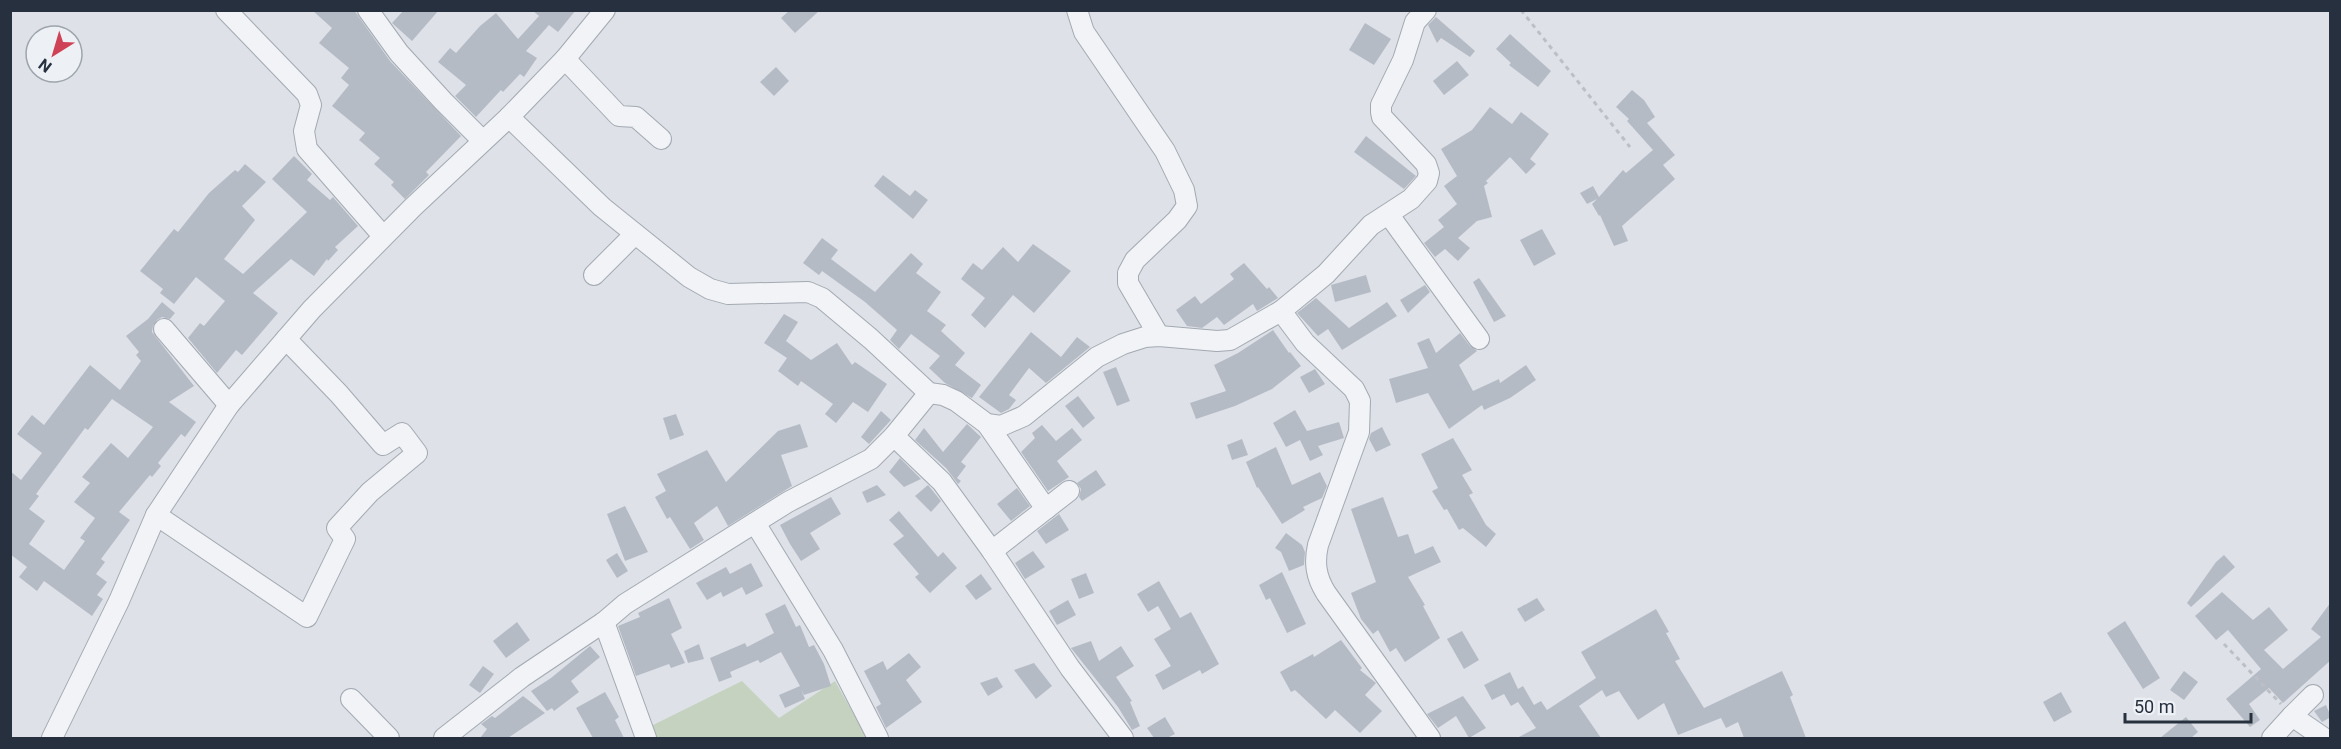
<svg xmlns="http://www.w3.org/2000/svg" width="2341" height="749" font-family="Roboto,sans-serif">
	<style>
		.green { fill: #c4d2bf }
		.building { fill: #b5bbc5; fill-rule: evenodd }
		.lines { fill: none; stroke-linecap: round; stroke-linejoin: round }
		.minor-casing { stroke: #a3a9b2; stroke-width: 22 }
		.path { stroke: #bcc0c6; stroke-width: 3; stroke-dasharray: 4.5 4.5; stroke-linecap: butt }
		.minor { stroke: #f1f3f6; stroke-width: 20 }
	</style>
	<rect width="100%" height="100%" fill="#dee2e8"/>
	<polygon class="green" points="742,681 779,718 835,681 867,738 653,738 647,728"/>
	<g class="building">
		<polygon points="312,10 354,10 390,61 461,136 426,172 429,175 405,199 391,185 394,182 374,164 380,158 359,140 365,133 332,106 349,85 341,78 349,68 319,43 332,28"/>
		<polygon points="404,10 439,10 412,41 392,23"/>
		<polygon points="532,10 576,10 558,32 549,25 526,51 537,58 524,77 520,74 503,92 501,90 476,117 455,96 466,85 438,62 450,48 456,53 480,26 496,13 518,39 539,16"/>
		<polygon points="790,10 820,10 795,33 781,18"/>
		<polygon points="1436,17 1475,51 1470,57 1441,38 1437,43 1428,25"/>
		<polygon points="1365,23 1391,39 1374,65 1349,50"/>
		<polygon points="1510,34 1551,71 1538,87 1509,65 1511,63 1496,49"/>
		<polygon points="1457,61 1469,75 1444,95 1433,81"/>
		<polygon points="776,67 789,81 774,96 760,82"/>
		<polygon points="1632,90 1644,100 1655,117 1647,123 1675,155 1663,165 1675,179 1622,226 1628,241 1614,246 1600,215 1599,216 1592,204 1597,199 1587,204 1580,193 1593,186 1599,197 1623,170 1626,173 1653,150 1627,121 1629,119 1616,107"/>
		<polygon points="1490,107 1512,124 1521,112 1549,134 1530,159 1536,164 1526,174 1510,157 1486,181 1488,183 1484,186 1492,217 1477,221 1458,238 1470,248 1458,261 1445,249 1435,257 1424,243 1444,227 1438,220 1457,204 1444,186 1457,176 1441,149 1472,130"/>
		<polygon points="1366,136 1416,176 1404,189 1354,152"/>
		<polygon points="294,156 312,174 307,180 330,200 333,197 358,226 335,247 338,250 328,261 327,259 314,276 291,259 253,293 278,313 242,355 236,350 217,373 188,338 200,323 204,326 225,301 196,277 174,304 160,293 163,289 140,271 174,229 178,232 209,193 235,170 238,172 245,164 266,182 242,206 255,220 224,259 243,274 307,212 272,179"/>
		<polygon points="883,175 910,196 915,190 928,200 913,219 874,186"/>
		<polygon points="1542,229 1556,254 1534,266 1520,240"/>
		<polygon points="822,238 838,250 831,259 875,292 911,253 923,264 916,273 941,292 927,311 946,325 941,331 965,353 955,365 981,385 972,398 945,383 929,368 940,356 911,334 899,349 890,340 897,330 865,302 822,271 819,275 803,263"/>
		<polygon points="1033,244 1071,271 1034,313 1013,295 985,328 971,315 985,298 961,279 973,263 982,270 1003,247 1018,262"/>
		<polygon points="1244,263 1267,289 1269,287 1278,298 1257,311 1253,304 1224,325 1217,317 1202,328 1187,326 1176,310 1195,296 1201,304 1234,279 1230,274"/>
		<polygon points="1366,275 1371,292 1335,302 1331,285"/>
		<polygon points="1479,278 1506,316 1494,322 1473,282"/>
		<polygon points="1425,285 1430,292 1408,313 1400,300"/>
		<polygon points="1316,298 1349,328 1387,302 1397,316 1342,350 1328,329 1318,336 1297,313"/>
		<path d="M162,302l13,11 -5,6 -8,-2 -5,3 -4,6 -1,6 42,54 -25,16 27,20 -11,15 -4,-3 -23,29 3,3 -9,11 -2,-2 -31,37 11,8 -29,39 4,3 -9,12 11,8 -10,13 6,4 -11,17 -48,-35 -7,10 -18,-14 8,-10 -17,-13v-83l11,9 21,-27 -25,-19 15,-19 12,10 46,-60 30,25 21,-29 -5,-6 3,-3 -13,-16 22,-17zM112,399l41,28 -25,31 -17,-15 -29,34 8,6 -16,19 21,16 -15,20 5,3 -21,29 -35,-26 16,-23 -16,-12 10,-13 -3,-2 49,-66 3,2z"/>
		<polygon points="784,314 798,322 786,341 811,360 837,343 852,365 855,362 887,384 868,412 853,402 836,423 825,414 833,404 801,381 798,386 778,371 787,358 764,343"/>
		<polygon points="1273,330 1289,353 1290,352 1301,366 1272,389 1235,406 1196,419 1190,403 1226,391 1214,365 1238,353"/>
		<polygon points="1031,332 1061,357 1077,337 1090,347 1046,383 1029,368 1009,395 1016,400 1009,409 1001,413 979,397"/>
		<polygon points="1460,333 1470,346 1477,351 1459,365 1473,391 1499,379 1500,383 1526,365 1536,380 1510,398 1484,410 1482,405 1449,429 1428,393 1396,403 1389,379 1428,368 1417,343 1429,338 1436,353"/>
		<polygon points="1116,367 1130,401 1117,406 1103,372"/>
		<polygon points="1315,369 1325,384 1309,393 1300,377"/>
		<polygon points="1078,396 1095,418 1083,428 1065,406"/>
		<polygon points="1295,410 1307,431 1339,422 1344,438 1318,446 1323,455 1310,461 1300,440 1286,447 1273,423"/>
		<polygon points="881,411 891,420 869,444 861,437"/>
		<polygon points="676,414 684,435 670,440 663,418"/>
		<polygon points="800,424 808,447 781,455 792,486 728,526 717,506 694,523 704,540 690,549 670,517 667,519 655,497 666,491 657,474 707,450 726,482 778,431"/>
		<polygon points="967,424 981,437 961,462 966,466 957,478 961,481 958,484 946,468 915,440 924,428 943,452"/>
		<polygon points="1042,425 1056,441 1072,428 1082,440 1057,461 1069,477 1048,491 1021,452 1035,438 1032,433"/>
		<polygon points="1382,427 1391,445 1376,452 1369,439 1371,433"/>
		<polygon points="1453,438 1472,470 1462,475 1473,493 1469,495 1486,525 1496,534 1486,547 1463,528 1459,530 1447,509 1444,510 1432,491 1438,488 1421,454"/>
		<polygon points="1242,439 1248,455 1232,460 1227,445"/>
		<polygon points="1276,447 1292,485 1320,472 1327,486 1322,498 1303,507 1305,510 1282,524 1258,487 1257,488 1246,462"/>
		<polygon points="900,458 921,479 904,487 889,472"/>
		<polygon points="1096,470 1106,485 1082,501 1079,497 1081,489 1077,483"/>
		<polygon points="877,485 886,495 867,503 862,492"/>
		<polygon points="928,485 941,501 931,512 915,496"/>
		<polygon points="1017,488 1030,506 1011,521 997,504"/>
		<polygon points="831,497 841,514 810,533 820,549 801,561 790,544 780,525"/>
		<polygon points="1383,497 1398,537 1408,534 1415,554 1433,546 1441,562 1408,577 1425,605 1423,606 1440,638 1405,662 1396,648 1390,652 1378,630 1373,634 1361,619 1351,593 1376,582 1351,509"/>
		<polygon points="625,506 648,552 625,561 607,514"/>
		<polygon points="899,511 938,557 943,552 957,568 930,593 915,577 919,574 893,544 904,536 889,520"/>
		<polygon points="1059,514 1069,530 1046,544 1037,531"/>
		<polygon points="1286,533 1302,545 1305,552 1304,565 1289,571 1281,552 1275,548"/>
		<polygon points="1033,551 1045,567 1025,579 1015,563"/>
		<polygon points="617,553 628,571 617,578 606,560"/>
		<polygon points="2224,555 2235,567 2191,607 2187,603 2216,562"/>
		<polygon points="751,563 763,586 746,595 742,587 723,597 721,592 707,600 696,583 726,567 730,574"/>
		<polygon points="1282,572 1306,624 1287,633 1270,598 1266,600 1259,585"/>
		<polygon points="1086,573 1094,593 1079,599 1071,579"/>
		<polygon points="981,574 992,589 976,600 965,586"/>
		<polygon points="1159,581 1180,618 1191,612 1219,664 1202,674 1200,670 1163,690 1155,675 1171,666 1154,639 1171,629 1158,606 1148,612 1137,594"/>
		<polygon points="2222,592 2253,620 2269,607 2288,630 2264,650 2283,669 2321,637 2311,629 2331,602 2331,660 2283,703 2269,688 2249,704 2260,720 2250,727 2226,699 2261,669 2228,630 2216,640 2195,616"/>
		<polygon points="669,598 682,628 671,634 685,663 671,668 669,664 636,676 618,626 640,617 638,613"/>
		<polygon points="1537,598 1545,610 1525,622 1517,609"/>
		<polygon points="1068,600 1076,615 1057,625 1049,611"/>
		<polygon points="785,604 796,627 800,625 809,647 814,645 824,664 831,686 804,695 801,689 805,699 785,708 779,695 800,686 781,652 760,663 758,660 730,672 732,677 719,682 710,658 745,643 747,647 774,633 765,614"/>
		<polygon points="1656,609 1669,632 1666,633 1680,659 1675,661 1704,708 1782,671 1793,695 1790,697 1806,738 1744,738 1738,722 1726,728 1721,718 1678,735 1664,703 1638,720 1619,691 1606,697 1602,690 1579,706 1601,738 1517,738 1536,728 1518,702 1511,706 1504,694 1492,700 1484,685 1510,672 1518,689 1523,686 1534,705 1541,701 1547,710 1596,678 1581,652"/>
		<polygon points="2125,621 2160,678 2143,689 2107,633"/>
		<polygon points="517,622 530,640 506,658 493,641"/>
		<polygon points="1462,631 1479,660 1464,669 1447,639"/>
		<polygon points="1341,640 1362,668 1360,670 1376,683 1365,695 1382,711 1360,733 1335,710 1326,719 1295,690 1291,692 1280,672 1313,654 1314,657"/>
		<polygon points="1091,641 1099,661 1121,646 1134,666 1116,677 1132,701 1130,702 1140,726 1132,730 1118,707 1071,648"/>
		<polygon points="699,644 704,659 688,663 684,651"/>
		<polygon points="590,646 600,657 571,681 579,692 554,711 552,708 547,711 531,691 551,678"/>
		<polygon points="909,653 921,667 906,680 922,702 886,728 876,707 881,704 864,671 883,661 887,670"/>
		<polygon points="1034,663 1052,686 1036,699 1014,670"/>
		<polygon points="483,666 494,674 480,693 469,685"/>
		<polygon points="2184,671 2198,682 2184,700 2170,690"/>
		<polygon points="997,677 1003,687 988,696 980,683"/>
		<polygon points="605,692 619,717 615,720 624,738 593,738 576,708"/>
		<polygon points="2061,692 2072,712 2054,722 2043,702"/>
		<polygon points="523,696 545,713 508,738 480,738 487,729 481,724 492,716 495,718"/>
		<polygon points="1463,696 1486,728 1469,738 1456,716 1438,728 1427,714"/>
		<polygon points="2326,705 2331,717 2322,722 2314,711"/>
		<polygon points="1165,717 1175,734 1167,738 1154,738 1147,728"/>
		<polygon points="2186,717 2198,732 2191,738 2160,738"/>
	</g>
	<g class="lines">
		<defs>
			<g id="minor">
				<polyline points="226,10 307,94 311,105 304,131 307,149 383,236"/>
				<polyline points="368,10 399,53 443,101 483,141"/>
				<polyline points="1077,10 1084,32 1165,151 1184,190 1187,206 1177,220 1135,260 1128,273 1128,283 1159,336"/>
				<polyline points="565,59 619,116 636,117 661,139"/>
				<polyline points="509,117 602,207 689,277 710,289 728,294 808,292 822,298 871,339 929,393 943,395 956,401 987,424 1001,426 1024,416 1097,357 1123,344 1145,337 1159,336 1217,341 1230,340 1281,311 1326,274 1371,225 1411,199 1427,181 1429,173 1426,164 1382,117 1381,112 1381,105 1403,60 1415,22 1426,10"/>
				<polyline points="1389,215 1479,339"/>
				<polyline points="594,275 635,234"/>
				<path d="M1281,311l24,32 49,46 6,12 -1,31 -41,113c-4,18 -2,32 8,48l104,145"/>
				<polyline points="164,329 229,405"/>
				<polyline points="987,424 1046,509"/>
				<polyline points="894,436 942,482 992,551 1070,668 1123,738"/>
				<polyline points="156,515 307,617 345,539 337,528 370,492 417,453 402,433 383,445 339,394 286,339"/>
				<polyline points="755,523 833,650 878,738"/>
				<polyline points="992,551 1069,491"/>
				<polyline points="604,622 646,738"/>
				<polyline points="351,699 389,738"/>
				<polyline points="2292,716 2313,695"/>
				<polyline points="52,738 119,601 156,515 229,405 312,309 413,207 509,117 565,59 605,10"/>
				<polyline points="444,738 522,677 604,622 625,604 788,502 871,459 894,436 929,393"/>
				<polyline points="2272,738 2292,716 2324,738"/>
			</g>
		</defs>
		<use href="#minor" class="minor-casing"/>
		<g class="path">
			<polyline points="1521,10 1630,147"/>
			<polyline points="2224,644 2281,704"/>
		</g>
		<use href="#minor" class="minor"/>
	</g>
	<rect width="2341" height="749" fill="none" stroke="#27303f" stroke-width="24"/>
	<g transform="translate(54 54) rotate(217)"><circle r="28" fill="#edf1f5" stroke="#9ea4ac" stroke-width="1.5"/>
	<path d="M0-4.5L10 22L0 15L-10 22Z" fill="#cf4157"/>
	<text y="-9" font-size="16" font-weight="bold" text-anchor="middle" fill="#27303f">N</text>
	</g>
	<path d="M2125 713v9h126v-9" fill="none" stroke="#27303f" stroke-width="3"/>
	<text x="2134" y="713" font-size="18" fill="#27303f" stroke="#edf1f5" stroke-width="4.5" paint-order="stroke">50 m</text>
</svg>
